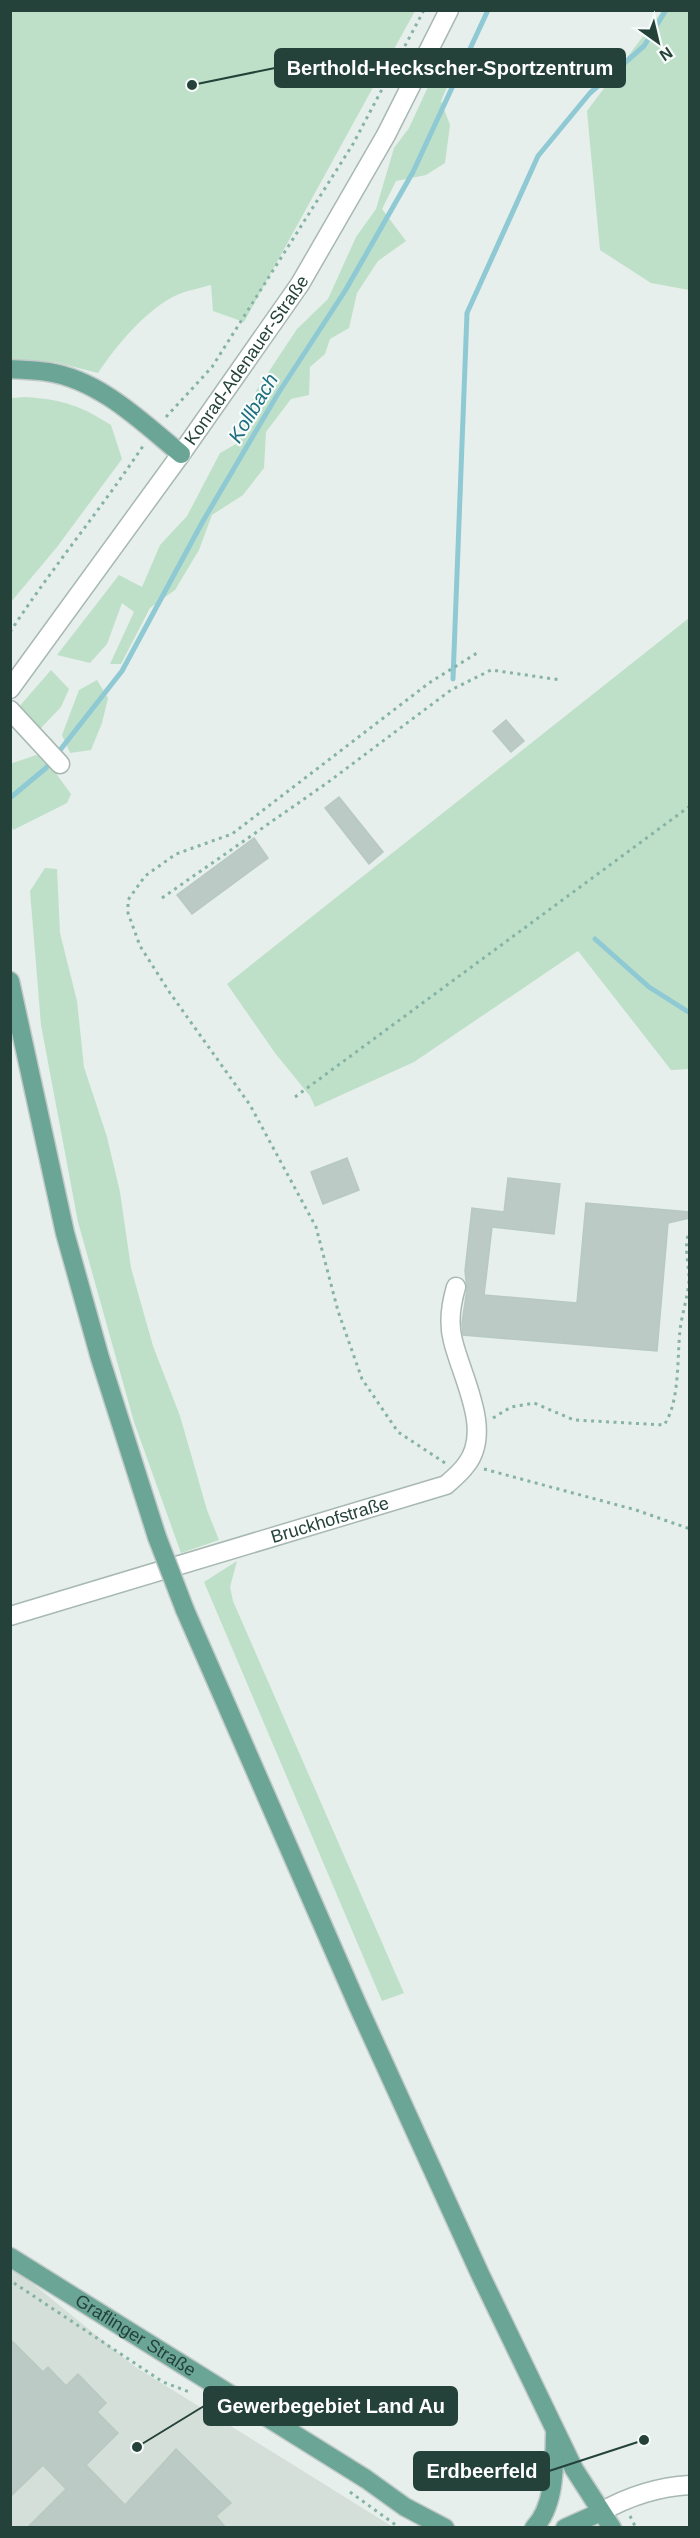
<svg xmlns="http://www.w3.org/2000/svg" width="700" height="2538" font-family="Helvetica,sans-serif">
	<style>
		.built { fill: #d4dfda }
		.green { fill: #bfe0c8 }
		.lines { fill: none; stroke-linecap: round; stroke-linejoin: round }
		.stream { stroke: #8ec9d4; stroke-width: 5 }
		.building { fill: #bbcac4; stroke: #b8c9c2; stroke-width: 1.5 }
		.minor-casing { stroke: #a8b8b2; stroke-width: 21 }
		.major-casing { stroke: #c2cac8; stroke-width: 21 }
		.path { stroke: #86b3a5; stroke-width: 3; stroke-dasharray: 3 4.5; stroke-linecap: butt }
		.minor { stroke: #fff; stroke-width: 18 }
		.major { stroke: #6aa596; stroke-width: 18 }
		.major-bridge-casing { stroke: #c2cac8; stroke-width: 21; stroke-linecap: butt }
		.major-bridge { stroke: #6aa596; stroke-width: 18 }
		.labels { text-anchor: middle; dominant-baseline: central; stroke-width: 4.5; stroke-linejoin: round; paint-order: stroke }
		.street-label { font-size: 18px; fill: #24423a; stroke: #f7fbf9 }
		.water-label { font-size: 20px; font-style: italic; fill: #1c6f80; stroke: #f7fbf9 }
		.leader { fill: none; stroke: #24423a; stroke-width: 2 }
		.callout-dot { fill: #24423a; stroke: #f7fbf9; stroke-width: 2 }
		.callout { fill: #24423a; stroke: #24423a; stroke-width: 2 }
		.callout-label { font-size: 20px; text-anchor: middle; font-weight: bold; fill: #fff }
	</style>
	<rect width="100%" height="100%" fill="#e6efeb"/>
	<polygon class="built" points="10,2265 134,2366 393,2527 11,2527"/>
	<g class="green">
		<path d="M10,11l1,-1 404,1 -171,311 -31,-11 -2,-26c-10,3 -22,5 -32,9 -31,13 -63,52 -81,79l-43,-11 -44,-2z"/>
		<polygon points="662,11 689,11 689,290 651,283 600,250 587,111"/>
		<polygon points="439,63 456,66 441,101 450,125 445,163 426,175 396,181 382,209 406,241 378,261 357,293 349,328 330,339 325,354 310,367 309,395 291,399 266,432 264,468 243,495 212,515 199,550 175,590 150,608 121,664 110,664 134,612 122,603 107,644 90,663 57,655 119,575 142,587 160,545 187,516 220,453 236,444 256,391 297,329 328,299 356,237 376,209 394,148 409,128"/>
		<path d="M26,397c38,3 53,8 85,28l11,34 -65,88 -46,55v-204z"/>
		<polygon points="689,618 689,1069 671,1070 578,951 414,1062 315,1107 310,1096 275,1053 227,984"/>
		<polygon points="51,670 69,689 61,707 40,729 18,708"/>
		<polygon points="97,680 108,698 102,723 91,750 70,753 62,735 79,690"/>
		<polygon points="36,755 44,757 71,794 67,803 13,830 10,819 10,764"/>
		<polygon points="45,868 57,869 60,933 77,1001 84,1067 107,1137 120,1192 131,1268 153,1346 180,1416 207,1510 219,1540 181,1553 134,1422 78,1222 41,1025 30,891"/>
		<polygon points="237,1561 230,1587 233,1601 404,1993 382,2001 204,1582"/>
	</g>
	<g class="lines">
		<g class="stream">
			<polyline points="453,679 467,313 538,156 590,93 644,46 666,10"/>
			<polyline points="10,798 46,768 122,671 203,521 279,392 345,291 413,172 488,10"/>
			<polyline points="595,939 649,987 690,1013"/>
		</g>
	</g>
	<g class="building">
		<polygon points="506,720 524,741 511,752 493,731"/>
		<polygon points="339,797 383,852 369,864 325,808"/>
		<polygon points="254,838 268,858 192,914 177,895"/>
		<polygon points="347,1158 359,1190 323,1204 311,1172"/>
		<polygon points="508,1178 560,1184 554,1234 492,1227 484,1295 577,1303 586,1203 690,1212 690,1218 668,1223 657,1351 463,1335 462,1323 467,1289 465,1271 472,1208 504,1212"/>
		<polygon points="10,2339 43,2372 48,2367 66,2386 78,2374 106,2403 97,2412 118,2433 86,2465 125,2505 176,2449 231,2503 216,2516 226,2528 27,2528 66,2489 43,2465 10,2497"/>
	</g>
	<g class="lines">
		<defs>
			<g id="minor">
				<path id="s1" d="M10,689l171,-235 119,-170 86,-149 63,-125"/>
				<polyline points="10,710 60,764"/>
				<path id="s2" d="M10,1616l436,-131c7,-6 15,-13 20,-20 27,-34 -4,-87 -13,-124 -5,-18 -2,-37 3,-54"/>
				<path d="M601,2512c28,-16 55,-25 89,-27"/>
			</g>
			<g id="major">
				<path d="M10,369c13,1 25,1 38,3 52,8 94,50 133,82"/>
				<polyline points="10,981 65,1233 100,1358 157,1537"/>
				<polyline points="185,1610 358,2006 480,2274 574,2469 612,2528"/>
				<path id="s3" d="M10,2257l356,222 39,28 40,21"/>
				<path d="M534,2528c22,-23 20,-65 21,-94"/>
				<polyline points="565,2528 601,2512"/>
			</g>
		</defs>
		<use href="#minor" class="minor-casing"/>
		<use href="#major" class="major-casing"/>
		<g class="path">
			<polyline points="166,417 212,367 353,144 424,10"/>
			<path d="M10,632c42,-64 91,-123 133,-186"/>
			<polyline points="162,898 327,783 451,690 491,670 561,680"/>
			<polyline points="295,1097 690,806"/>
			<path d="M493,1418l18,-11 23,-4 40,17 90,5c16,-23 13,-67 16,-95 2,-17 8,-33 9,-50 0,-17 -6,-35 1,-50"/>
			<polyline points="445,1463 398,1432 362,1379 338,1311 316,1227 250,1105 170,993 140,946 128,913 128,900 145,876 176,854 232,834 429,683 477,653"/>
			<polyline points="484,1469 636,1510 690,1529"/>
			<polyline points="14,2283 163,2382 192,2393"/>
			<polyline points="350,2492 400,2528"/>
			<polyline points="630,2516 636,2528"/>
		</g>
		<use href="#minor" class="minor"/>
		<use href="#major" class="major"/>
		<defs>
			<polyline id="major-bridge" points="157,1537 185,1610"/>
		</defs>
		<use href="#major-bridge" class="major-bridge-casing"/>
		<use href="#major-bridge" class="major-bridge"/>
	</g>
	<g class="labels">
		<g class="street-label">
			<text stroke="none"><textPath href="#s1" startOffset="405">Konrad-Adenauer-Straße</textPath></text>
			<text stroke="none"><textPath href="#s2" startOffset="334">Bruckhofstraße</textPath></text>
			<text stroke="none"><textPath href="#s3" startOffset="148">Graflinger Straße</textPath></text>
		</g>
		<g class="water-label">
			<text transform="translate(253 408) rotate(-59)">Kollbach</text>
		</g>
	</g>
	<path class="leader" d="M192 85L275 68M137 2447L204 2406M644 2440L549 2471"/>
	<g class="callout-dot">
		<circle cx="192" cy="85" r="6"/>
		<circle cx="137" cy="2447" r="6"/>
		<circle cx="644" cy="2440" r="6"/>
	</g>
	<g class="callout">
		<rect x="275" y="49" width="350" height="38" rx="6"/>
		<rect x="204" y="2387" width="253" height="38" rx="6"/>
		<rect x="414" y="2452" width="135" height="38" rx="6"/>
	</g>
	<g class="callout-label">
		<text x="450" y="75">Berthold-Heckscher-Sportzentrum</text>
		<text x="331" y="2413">Gewerbegebiet Land Au</text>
		<text x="482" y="2478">Erdbeerfeld</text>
	</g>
	<rect width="700" height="2538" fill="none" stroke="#24423a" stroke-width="24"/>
	<g transform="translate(658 42) rotate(146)" stroke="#f7fbf9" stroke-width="4.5" paint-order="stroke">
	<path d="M0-4.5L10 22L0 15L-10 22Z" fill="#24423a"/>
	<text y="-9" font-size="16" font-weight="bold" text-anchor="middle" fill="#24423a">N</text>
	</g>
</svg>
